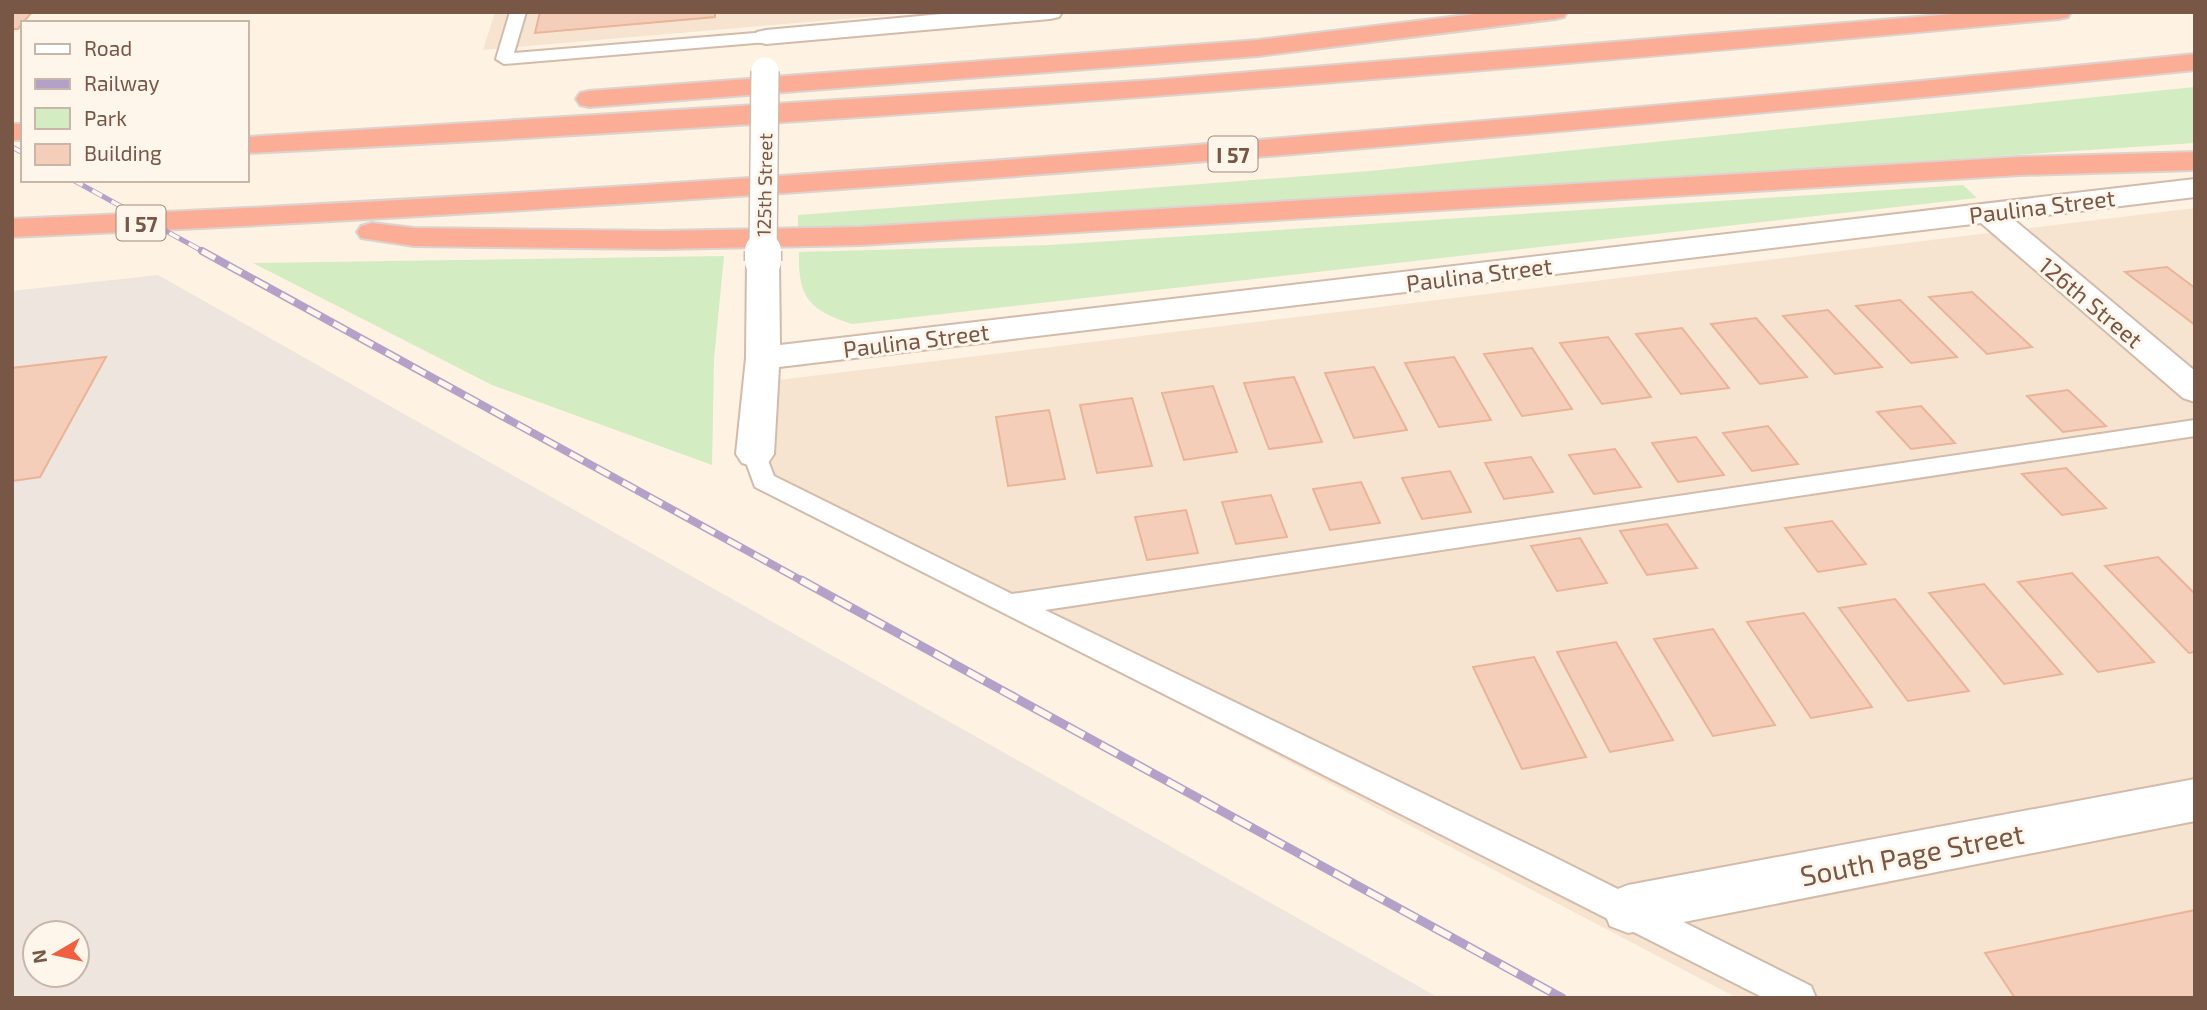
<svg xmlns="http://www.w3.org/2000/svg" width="2207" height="1010" font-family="'Exo 2',sans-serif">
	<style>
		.residential { fill: #f6e4d1 }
		.industrial { fill: #ede5de; fill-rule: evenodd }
		.green { fill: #d4ecc1 }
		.building { fill: #f5ceb9; stroke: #e9b498; stroke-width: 2 }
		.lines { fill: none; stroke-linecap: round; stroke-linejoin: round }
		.service-casing { stroke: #d2bbab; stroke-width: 4 }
		.minor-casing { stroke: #d2bbab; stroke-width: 4 }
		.motorway-casing { stroke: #dcd3cf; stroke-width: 4 }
		.service { fill: #fff; fill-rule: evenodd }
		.minor { fill: #fff; fill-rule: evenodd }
		.motorway { fill: #fcad96; fill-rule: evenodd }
		.rail-far2-casing { stroke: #b4a1c8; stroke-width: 5 }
		.rail-far1-casing { stroke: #b4a1c8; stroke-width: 8 }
		.rail-casing { stroke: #b4a1c8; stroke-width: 9 }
		.rail-far2 { stroke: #fff6eb; stroke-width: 3.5; stroke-dasharray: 11; stroke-linecap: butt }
		.rail-far1 { stroke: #fff6eb; stroke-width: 5; stroke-dasharray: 15; stroke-linecap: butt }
		.rail { stroke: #fff6eb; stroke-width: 6; stroke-dasharray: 19; stroke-linecap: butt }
		.minor-bridge-far1-casing { stroke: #d2bbab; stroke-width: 30; stroke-linecap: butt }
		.minor-bridge-casing { stroke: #d2bbab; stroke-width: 39; stroke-linecap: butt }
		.minor-bridge-far1 { stroke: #fff; stroke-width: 27 }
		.minor-bridge { stroke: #fff; stroke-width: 36 }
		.labels { text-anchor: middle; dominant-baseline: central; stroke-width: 6; stroke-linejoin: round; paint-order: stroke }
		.far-street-label { font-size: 19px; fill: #785747; stroke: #fff6eb }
		.shield { fill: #fff6eb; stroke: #a08778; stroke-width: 2 }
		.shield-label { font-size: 21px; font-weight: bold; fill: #785747 }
		.street-label { font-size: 23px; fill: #785747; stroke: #fff6eb }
		.near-street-label { font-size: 28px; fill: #785747; stroke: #fff6eb }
	</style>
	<rect width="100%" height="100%" fill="#fef2e3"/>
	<g class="residential">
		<polygon points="495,12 925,12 483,50"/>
		<polygon points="2195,208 2195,998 1737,998 770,488 770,381"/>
	</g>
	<path class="industrial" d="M158,275l1281,723h-1427v-707zM35,933h42v42h-42z"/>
	<g class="green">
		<polygon points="2195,87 2195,143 1036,220 798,228 798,215 1370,171"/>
		<path d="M1963,185l14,13 -1125,126c-43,-14 -54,-26 -53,-72l251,-7z"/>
		<polygon points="724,256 714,359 712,465 492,385 253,263"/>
	</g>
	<g class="building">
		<polygon points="12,12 32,12 18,29 12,29"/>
		<polygon points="540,12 715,12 715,17 535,33"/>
		<polygon points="2167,267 2195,288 2195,325 2125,272"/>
		<polygon points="1972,292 2032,347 1987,354 1929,297"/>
		<polygon points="1900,300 1957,357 1911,363 1856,306"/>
		<polygon points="1828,310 1882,367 1835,374 1783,316"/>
		<polygon points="1756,318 1807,377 1760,384 1711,324"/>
		<polygon points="1682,328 1729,388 1681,394 1636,334"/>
		<polygon points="1608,337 1651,397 1602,404 1560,343"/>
		<polygon points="1532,348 1572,409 1522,416 1484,354"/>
		<polygon points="106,357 40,477 12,481 12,368"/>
		<polygon points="1454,357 1491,420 1439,427 1405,363"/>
		<polygon points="1374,367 1407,430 1354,438 1325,373"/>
		<polygon points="1294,377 1322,442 1269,449 1244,383"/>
		<polygon points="1213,386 1237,452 1184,460 1162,393"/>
		<polygon points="2068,390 2106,426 2063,432 2027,396"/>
		<polygon points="1132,398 1152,466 1097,473 1080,405"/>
		<polygon points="1921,406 1955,443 1911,449 1877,412"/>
		<polygon points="1049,410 1065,479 1008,486 996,417"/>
		<polygon points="1768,426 1798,464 1752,471 1723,433"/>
		<polygon points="1696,437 1724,475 1678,482 1652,443"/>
		<polygon points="1615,449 1641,487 1594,494 1569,455"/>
		<polygon points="1531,457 1553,492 1504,499 1485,463"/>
		<polygon points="2066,468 2106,508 2062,515 2022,474"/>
		<polygon points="1450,471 1471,512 1422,519 1402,478"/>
		<polygon points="1361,482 1380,523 1330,530 1313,489"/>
		<polygon points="1271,495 1287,537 1236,544 1222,502"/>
		<polygon points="1186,510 1198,553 1147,560 1135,517"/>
		<polygon points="1832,521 1866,564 1818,572 1785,528"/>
		<polygon points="1667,524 1697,568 1647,575 1620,531"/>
		<polygon points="1580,538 1607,583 1557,591 1531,546"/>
		<polygon points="2158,557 2195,594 2195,652 2189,653 2105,566"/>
		<polygon points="2072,573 2154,662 2098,672 2018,582"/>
		<polygon points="1984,584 2062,674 2004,684 1929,593"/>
		<polygon points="1895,599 1969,691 1908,701 1839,608"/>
		<polygon points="1804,613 1872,707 1811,718 1747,622"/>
		<polygon points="1713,629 1775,725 1713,736 1654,639"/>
		<polygon points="1616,642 1673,740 1610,752 1557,652"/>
		<polygon points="1534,657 1586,757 1522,769 1473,667"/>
		<polygon points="2195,910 2195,998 2015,998 1985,953"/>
	</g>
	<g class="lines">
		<defs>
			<g id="service">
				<polygon points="510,12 526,12 514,53 766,32 774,37 766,42 504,64 496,59"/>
				<polygon points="2195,420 2195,436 1045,610 1552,856 1811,986 1816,998 1764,998 755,487 743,454 747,448 755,446 763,448 774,476 1012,594"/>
			</g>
			<g id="minor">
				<polygon points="964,12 1062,12 1059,17 1050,19 766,44 757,42 754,37 757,32 766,30"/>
				<polygon points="2195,179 2195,197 2013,219 2195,371 2195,402 2183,398 1981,223 779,367 774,454 768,463 755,467 742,463 736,454 746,358 747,261 752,254 763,251 774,254 779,261 780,345"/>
				<polygon points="2195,779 2195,821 1628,933 1610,926 1603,909 1610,892 1628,885"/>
			</g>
			<g id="motorway">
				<polygon points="1492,12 1567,12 1564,17 1555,19 1258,56 589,107 580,105 576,99 580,93 589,91 1258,40"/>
				<path d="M1977,12h94l-3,5 -9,2c-603,57 -1207,104 -1812,134v-16l907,-57z"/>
				<path d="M2195,54v16c-727,74 -1453,135 -2183,167v-18c730,-31 1456,-92 2183,-165z"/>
				<rect x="12" y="124" width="11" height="16"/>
				<polygon points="2195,152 2195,170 2020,175 861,245 661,249 414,246 361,238 357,232 361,226 372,223 414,228 661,231 861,227 2020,157"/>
			</g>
		</defs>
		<use href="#service" class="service-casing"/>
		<use href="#minor" class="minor-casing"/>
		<use href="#motorway" class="motorway-casing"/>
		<use href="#service" class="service"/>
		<use href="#minor" class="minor"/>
		<use href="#motorway" class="motorway"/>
		<defs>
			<g id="rail-far2">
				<polyline points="12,147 23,153"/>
				<polyline points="73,180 206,253"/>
			</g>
			<polyline id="rail-far1" points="202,251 804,582"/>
			<polyline id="rail" points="801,580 1562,998"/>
		</defs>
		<use href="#rail-far2" class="rail-far2-casing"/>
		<use href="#rail-far1" class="rail-far1-casing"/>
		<use href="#rail" class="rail-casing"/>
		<use href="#rail-far2" class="rail-far2"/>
		<use href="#rail-far1" class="rail-far1"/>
		<use href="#rail" class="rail"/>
		<defs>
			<polyline id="minor-bridge-far1" points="763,253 765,71"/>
			<polyline id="minor-bridge" points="763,261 763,251"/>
		</defs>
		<use href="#minor-bridge-far1" class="minor-bridge-far1-casing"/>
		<use href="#minor-bridge" class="minor-bridge-casing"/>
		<use href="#minor-bridge-far1" class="minor-bridge-far1"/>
		<use href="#minor-bridge" class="minor-bridge"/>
	</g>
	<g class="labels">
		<g class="far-street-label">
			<text transform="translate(764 185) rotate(-89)">125th Street</text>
		</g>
		<g class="shield">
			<rect x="1208.5" y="136.5" width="49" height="35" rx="5"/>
			<rect x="116.5" y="205.5" width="49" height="35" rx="5"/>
		</g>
		<g class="shield-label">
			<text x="1233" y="154">I 57</text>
			<text x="141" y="223">I 57</text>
		</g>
		<g class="street-label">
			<text transform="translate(2042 206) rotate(-7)">Paulina Street</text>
			<text transform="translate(1479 274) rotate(-7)">Paulina Street</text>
			<text transform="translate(2091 302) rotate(40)">126th Street</text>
			<text transform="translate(916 340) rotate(-7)">Paulina Street</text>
		</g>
		<g class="near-street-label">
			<text transform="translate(1912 854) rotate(-11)">South Page Street</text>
		</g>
	</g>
	<rect width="2207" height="1010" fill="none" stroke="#785747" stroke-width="28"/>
	<rect x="21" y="21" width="228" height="161" fill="#fff6eb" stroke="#c9b6a9" stroke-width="2"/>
	<rect x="35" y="44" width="35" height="10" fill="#ffffff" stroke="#c9b6a9" stroke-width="2"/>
	<text x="84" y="56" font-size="21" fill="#785747">Road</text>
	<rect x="35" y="79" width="35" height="10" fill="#b4a1c8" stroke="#c9b6a9" stroke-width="2"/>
	<text x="84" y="91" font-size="21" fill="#785747">Railway</text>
	<rect x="35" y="108" width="35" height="21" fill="#d4ecc1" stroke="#c9b6a9" stroke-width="2"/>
	<text x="84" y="126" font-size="21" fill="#785747">Park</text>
	<rect x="35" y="144" width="35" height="21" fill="#f5ceb9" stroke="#c9b6a9" stroke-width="2"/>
	<text x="84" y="161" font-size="21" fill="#785747">Building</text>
	<g transform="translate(56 954) rotate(261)"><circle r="33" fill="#fff6eb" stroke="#c9b6a9" stroke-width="2"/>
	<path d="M0-5L12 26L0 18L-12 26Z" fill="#f06040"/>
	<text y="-10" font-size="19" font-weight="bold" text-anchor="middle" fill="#785747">N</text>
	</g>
</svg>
